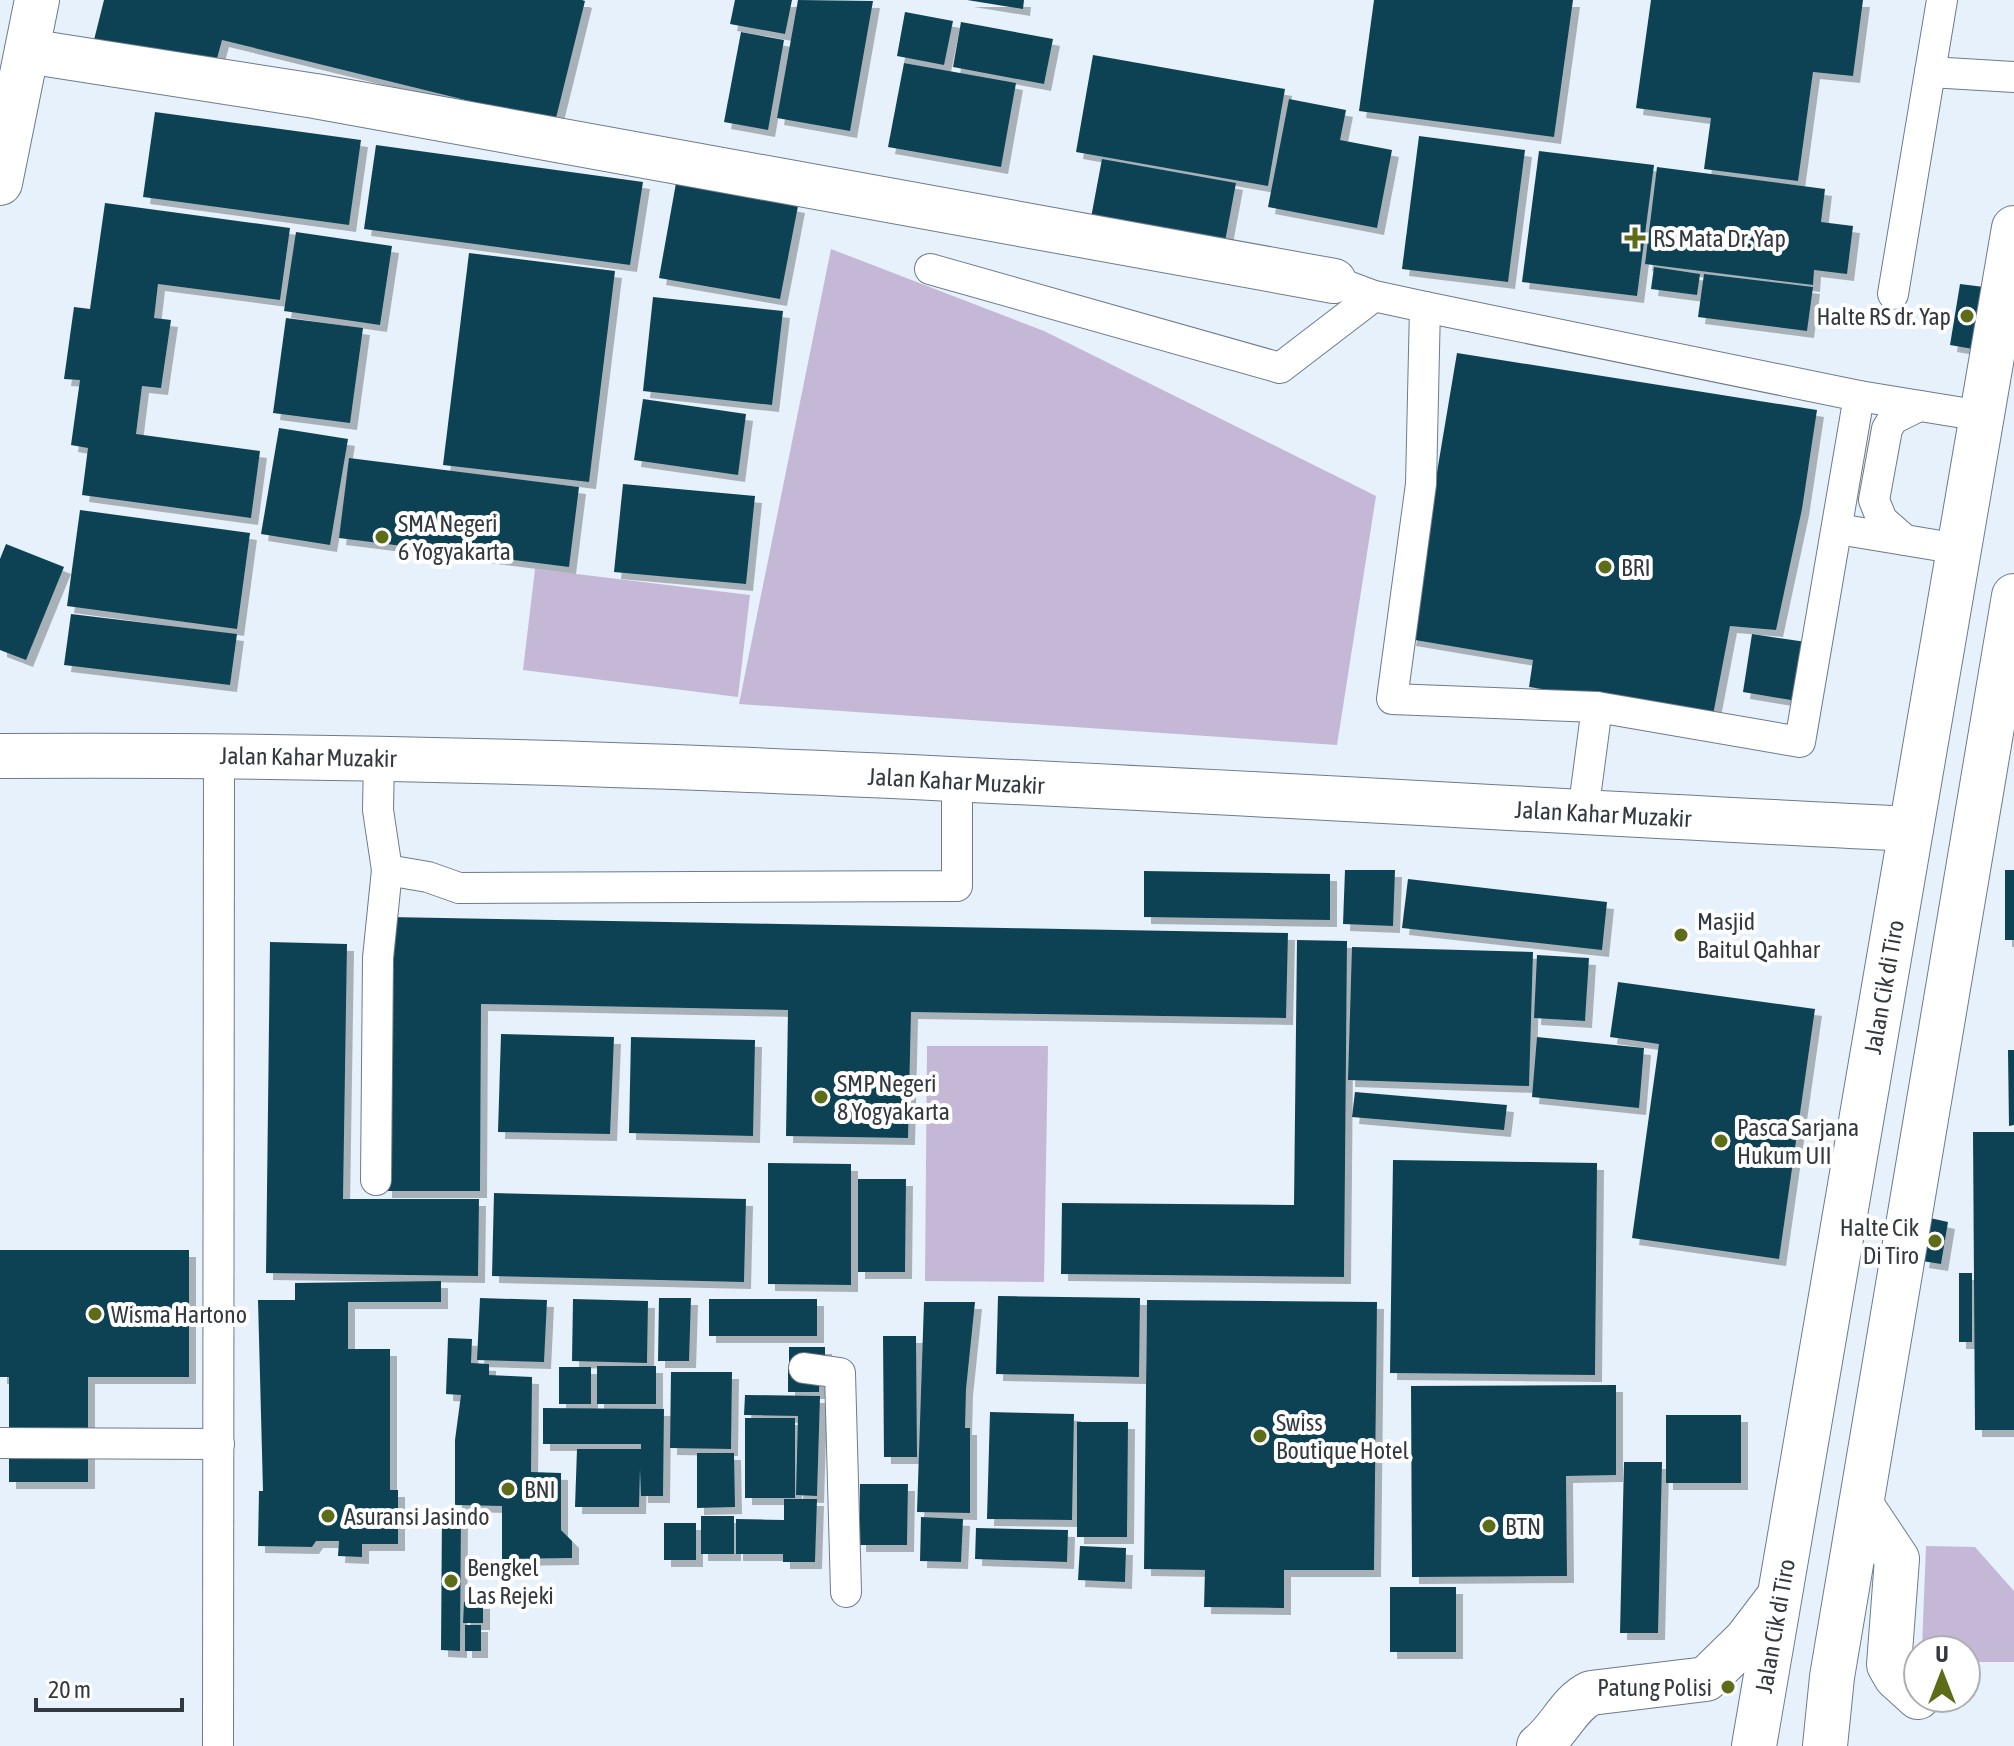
<svg xmlns="http://www.w3.org/2000/svg" width="2014" height="1746" font-family="'Asap Condensed',sans-serif">
	<style>
		.green { fill: #c5b7d6 }
		.building { fill: #104354; filter: url(#shadow) }
		.lines { fill: none; stroke-linecap: round; stroke-linejoin: round }
		.lane-casing { stroke: #6d7b8b; stroke-width: 32 }
		.street-casing { stroke: #6d7b8b; stroke-width: 46 }
		.secondary-casing { stroke: #6d7b8b; stroke-width: 46 }
		.primary-casing { stroke: #6d7b8b; stroke-width: 46 }
		.lane { stroke: #fff; stroke-width: 30 }
		.street { stroke: #fff; stroke-width: 44 }
		.secondary { stroke: #fff; stroke-width: 44 }
		.primary { stroke: #fff; stroke-width: 44 }
		.poi-dot { fill: #5d6c16; stroke: #fff; stroke-width: 3 }
		.labels { text-anchor: middle; dominant-baseline: central; stroke-width: 8; stroke-linejoin: round; paint-order: stroke }
		.poi-label { font-size: 24px; fill: #333940; stroke: #fff; text-anchor: start }
		.street-label { font-size: 24px; fill: #333940; stroke: #fff }
	</style>
	<defs>
		<filter id="shadow"><feDropShadow dx="7" dy="7" stdDeviation="0" flood-color="#0004"/></filter>
	</defs>
	<rect width="100%" height="100%" fill="#e7f1fb"/>
	<g class="green">
		<polygon points="831,249 1044,331 1376,496 1337,745 739,704"/>
		<polygon points="535,569 750,595 738,697 523,670"/>
		<polygon points="927,1046 1048,1046 1044,1282 925,1281"/>
		<polygon points="1926,1546 1975,1547 2014,1591 2014,1662 1966,1662 1966,1650 1922,1647"/>
	</g>
	<g class="building">
		<polygon points="104,0 582,0 585,1 555,122 222,40 212,77 92,48"/>
		<polygon points="735,0 792,0 785,34 730,24"/>
		<polygon points="798,0 873,1 850,131 777,118"/>
		<polygon points="967,0 1024,0 1023,9"/>
		<polygon points="1374,0 1573,0 1554,137 1359,111"/>
		<polygon points="1651,0 1863,0 1853,76 1813,72 1798,181 1704,169 1711,118 1636,108"/>
		<polygon points="905,12 953,21 944,65 897,56"/>
		<polygon points="961,22 1053,39 1044,84 953,67"/>
		<polygon points="741,32 784,40 768,130 724,122"/>
		<polygon points="1093,55 1285,89 1268,186 1076,152"/>
		<polygon points="904,63 1016,83 1001,167 888,147"/>
		<polygon points="1289,99 1346,110 1340,140 1392,150 1377,228 1268,207"/>
		<polygon points="155,112 361,140 349,225 143,197"/>
		<polygon points="1419,136 1525,150 1508,282 1402,269"/>
		<polygon points="376,145 643,182 630,265 364,229"/>
		<polygon points="1539,151 1654,165 1637,296 1522,282"/>
		<polygon points="1102,159 1236,183 1224,247 1090,223"/>
		<polygon points="1657,167 1825,189 1821,222 1853,226 1847,274 1814,270 1813,285 1645,264"/>
		<polygon points="676,183 798,206 780,299 659,278"/>
		<polygon points="105,203 290,228 280,300 158,284 154,318 171,320 161,388 142,386 136,434 260,451 251,518 82,495 88,448 71,445 80,380 64,379 74,307 90,309"/>
		<polygon points="296,232 392,246 380,325 284,311"/>
		<polygon points="469,253 615,271 589,482 443,465"/>
		<polygon points="1654,267 1700,274 1697,295 1651,289"/>
		<polygon points="1704,274 1813,287 1807,331 1698,317"/>
		<polygon points="1960,284 1984,287 1973,349 1950,345"/>
		<polygon points="653,297 783,311 772,405 643,391"/>
		<polygon points="286,318 363,328 350,423 273,413"/>
		<polygon points="1457,353 1817,410 1802,509 1776,630 1730,626 1713,715 1529,687 1533,660 1409,639"/>
		<polygon points="643,399 746,414 738,475 634,460"/>
		<polygon points="279,428 348,439 330,545 261,534"/>
		<polygon points="349,458 579,487 569,567 339,538"/>
		<polygon points="623,484 755,496 746,584 614,572"/>
		<polygon points="80,510 250,533 237,629 67,606"/>
		<polygon points="6,544 64,567 26,660 0,650 0,559"/>
		<polygon points="71,614 237,634 230,685 64,665"/>
		<polygon points="1752,634 1813,643 1803,702 1743,692"/>
		<polygon points="1345,870 1395,870 1393,926 1343,924"/>
		<rect x="2005" y="870" width="9" height="70"/>
		<polygon points="1144,871 1330,874 1330,920 1144,917"/>
		<polygon points="1408,879 1607,902 1602,950 1402,928"/>
		<polygon points="389,917 1288,933 1286,1018 911,1012 908,1138 786,1136 788,1010 481,1004 480,1191 385,1191"/>
		<polygon points="1297,940 1347,941 1344,1277 1061,1274 1062,1203 1294,1205"/>
		<polygon points="270,942 347,944 343,1199 479,1199 478,1276 266,1273"/>
		<polygon points="1352,947 1533,952 1529,1086 1348,1080"/>
		<polygon points="1537,955 1589,958 1585,1021 1534,1018"/>
		<polygon points="1618,982 1815,1009 1779,1259 1632,1238 1659,1044 1610,1037"/>
		<polygon points="501,1034 614,1037 610,1134 498,1132"/>
		<polygon points="631,1037 755,1040 753,1136 629,1133"/>
		<polygon points="1537,1037 1644,1048 1639,1108 1532,1097"/>
		<polygon points="2008,1050 2014,1050 2014,1125 2009,1126"/>
		<polygon points="1355,1092 1507,1105 1504,1130 1352,1117"/>
		<polygon points="1973,1132 2014,1132 2014,1430 1975,1430"/>
		<polygon points="1393,1160 1597,1163 1595,1375 1390,1373"/>
		<polygon points="768,1163 851,1164 851,1285 768,1284"/>
		<polygon points="858,1179 906,1179 905,1272 858,1272"/>
		<polygon points="494,1193 746,1199 744,1282 492,1276"/>
		<polygon points="1930,1218 1948,1222 1941,1264 1922,1261"/>
		<polygon points="0,1250 189,1250 189,1377 88,1377 88,1482 9,1482 9,1377 0,1377"/>
		<rect x="1959" y="1273" width="13" height="69"/>
		<polygon points="441,1281 441,1302 348,1302 348,1349 390,1349 390,1490 398,1490 398,1544 362,1544 362,1557 338,1556 339,1541 316,1541 312,1547 258,1546 259,1491 263,1491 258,1300 295,1300 295,1283"/>
		<polygon points="998,1296 1140,1298 1139,1377 996,1374"/>
		<polygon points="480,1298 547,1300 544,1362 477,1360"/>
		<polygon points="659,1298 691,1298 689,1361 658,1361"/>
		<polygon points="573,1299 648,1301 647,1363 572,1361"/>
		<rect x="709" y="1299" width="108" height="37"/>
		<polygon points="1147,1300 1377,1302 1374,1570 1284,1570 1284,1608 1204,1607 1205,1570 1144,1569"/>
		<polygon points="924,1302 975,1302 966,1389 965,1428 970,1428 970,1513 917,1512"/>
		<polygon points="883,1336 916,1336 917,1457 884,1457"/>
		<polygon points="448,1338 472,1339 471,1363 489,1364 489,1375 532,1377 531,1472 561,1473 561,1530 572,1541 572,1558 502,1559 502,1506 455,1505 455,1440 461,1395 446,1394"/>
		<rect x="789" y="1347" width="36" height="16"/>
		<rect x="597" y="1366" width="59" height="38"/>
		<rect x="559" y="1367" width="32" height="37"/>
		<polygon points="788,1369 820,1369 819,1392 788,1392"/>
		<polygon points="671,1372 732,1372 731,1449 670,1448"/>
		<polygon points="1616,1385 1616,1475 1566,1476 1567,1576 1412,1577 1411,1386"/>
		<polygon points="745,1395 820,1396 817,1496 796,1495 798,1416 744,1415"/>
		<polygon points="543,1408 664,1409 663,1496 641,1496 640,1469 639,1507 575,1507 577,1449 641,1449 641,1444 543,1444"/>
		<polygon points="990,1412 1074,1414 1072,1520 987,1519"/>
		<rect x="1666" y="1415" width="75" height="68"/>
		<rect x="745" y="1418" width="50" height="80"/>
		<polygon points="1077,1422 1128,1422 1127,1537 1077,1537"/>
		<polygon points="697,1453 734,1453 735,1507 697,1508"/>
		<polygon points="1624,1462 1662,1462 1658,1633 1620,1633"/>
		<polygon points="860,1484 908,1484 907,1545 859,1545"/>
		<polygon points="784,1499 817,1499 815,1562 783,1562 783,1554 736,1554 736,1519 784,1520"/>
		<polygon points="442,1512 461,1512 460,1651 441,1650"/>
		<rect x="701" y="1516" width="33" height="38"/>
		<polygon points="921,1517 963,1519 961,1562 920,1561"/>
		<rect x="664" y="1523" width="32" height="37"/>
		<polygon points="976,1528 1068,1530 1067,1562 975,1559"/>
		<polygon points="1080,1546 1126,1548 1125,1582 1078,1580"/>
		<rect x="1390" y="1587" width="66" height="65"/>
		<polygon points="464,1602 483,1602 483,1623 463,1623"/>
		<rect x="465" y="1625" width="16" height="26"/>
	</g>
	<g class="lines">
		<defs>
			<g id="lane">
				<polyline points="1930,72 2014,77"/>
				<polyline points="930,269 1280,368 1374,296"/>
				<polyline points="1334,281 1374,296 1425,307 1859,396 1982,416"/>
				<polyline points="1893,294 1942,0"/>
				<polyline points="1425,307 1421,484 1392,699 1597,707 1800,742 1859,396"/>
				<polyline points="1838,529 1959,549"/>
				<polyline points="1905,540 1882,520 1874,500 1887,429 1893,419 1919,406"/>
				<polyline points="379,758 378,810 387,870 428,877 459,888 957,886 957,781"/>
				<polyline points="1583,813 1597,707"/>
				<polyline points="376,1180 378,958 387,870"/>
				<polyline points="804,1368 840,1373 846,1592"/>
				<polyline points="0,1443 219,1444"/>
				<polyline points="218,1746 219,754"/>
			</g>
			<polyline id="street" points="27,51 315,96 1334,281"/>
			<g id="secondary">
				<polyline points="0,183 37,0"/>
				<path d="M0,756c637,-5 1275,42 1911,73"/>
			</g>
			<g id="primary">
				<polyline points="1861,1505 1897,1559 1889,1665 1896,1677 1918,1697"/>
				<path d="M1539,1746c20,-15 30,-43 52,-53l115,-14 40,-39 32,-42"/>
				<polyline points="1754,1746 2014,228"/>
				<polyline points="1825,1746 1832,1677 2014,596"/>
			</g>
		</defs>
		<use href="#lane" class="lane-casing"/>
		<use href="#street" class="street-casing"/>
		<use href="#secondary" class="secondary-casing"/>
		<use href="#primary" class="primary-casing"/>
		<use href="#lane" class="lane"/>
		<use href="#street" class="street"/>
		<use href="#secondary" class="secondary"/>
		<use href="#primary" class="primary"/>
	</g>
	<g class="poi-dot">
		<path d="M1631 226h8v8h8v8h-8v8h-8v-8h-8v-8h8z"/>
		<circle cx="1967" cy="316" r="8"/>
		<circle cx="382" cy="537" r="8"/>
		<circle cx="1605" cy="567" r="8"/>
		<circle cx="1681" cy="935" r="8"/>
		<circle cx="821" cy="1097" r="8"/>
		<circle cx="1721" cy="1141" r="8"/>
		<circle cx="1935" cy="1241" r="8"/>
		<circle cx="95" cy="1314" r="8"/>
		<circle cx="1260" cy="1436" r="8"/>
		<circle cx="508" cy="1489" r="8"/>
		<circle cx="328" cy="1516" r="8"/>
		<circle cx="1489" cy="1526" r="8"/>
		<circle cx="451" cy="1581" r="8"/>
		<circle cx="1728" cy="1687" r="8"/>
	</g>
	<g class="labels">
		<g class="poi-label">
			<text x="1653" y="238">RS Mata Dr. Yap</text>
			<text x="1951" y="316" text-anchor="end">Halte RS dr. Yap</text>
			<text x="398" y="523">SMA Negeri<tspan x="398" dy="28">6 Yogyakarta</tspan></text>
			<text x="1621" y="567">BRI</text>
			<text x="1697" y="921">Masjid<tspan x="1697" dy="28">Baitul Qahhar</tspan></text>
			<text x="837" y="1083">SMP Negeri<tspan x="837" dy="28">8 Yogyakarta</tspan></text>
			<text x="1737" y="1127">Pasca Sarjana<tspan x="1737" dy="28">Hukum UII</tspan></text>
			<text x="1919" y="1227" text-anchor="end">Halte Cik<tspan x="1919" dy="28">Di Tiro</tspan></text>
			<text x="111" y="1314">Wisma Hartono</text>
			<text x="1276" y="1422">Swiss<tspan x="1276" dy="28">Boutique Hotel</tspan></text>
			<text x="524" y="1489">BNI</text>
			<text x="344" y="1516">Asuransi Jasindo</text>
			<text x="1505" y="1526">BTN</text>
			<text x="467" y="1567">Bengkel<tspan x="467" dy="28">Las Rejeki</tspan></text>
			<text x="1712" y="1687" text-anchor="end">Patung Polisi</text>
		</g>
		<g class="street-label">
			<text transform="translate(308 757) rotate(1)">Jalan Kahar Muzakir</text>
			<text transform="translate(956 781) rotate(3)">Jalan Kahar Muzakir</text>
			<text transform="translate(1603 814) rotate(3)">Jalan Kahar Muzakir</text>
			<text transform="translate(1884 987) rotate(-80)">Jalan Cik di Tiro</text>
			<text transform="translate(1775 1626) rotate(-80)">Jalan Cik di Tiro</text>
		</g>
	</g>
	<g transform="translate(1942 1674)"><circle r="38" fill="#ffffff" stroke="#adb0b3" stroke-width="2"/>
	<path d="M0-6L14 30L0 20L-14 30Z" fill="#5d6c16"/>
	<text y="-12" font-size="22" font-weight="bold" text-anchor="middle" fill="#333940">U</text>
	</g>
	<path d="M36 1698v12h146v-12" fill="none" stroke="#333940" stroke-width="4"/>
	<text x="48" y="1698" font-size="24" fill="#333940" stroke="#ffffff" stroke-width="6" paint-order="stroke">20 m</text>
</svg>
